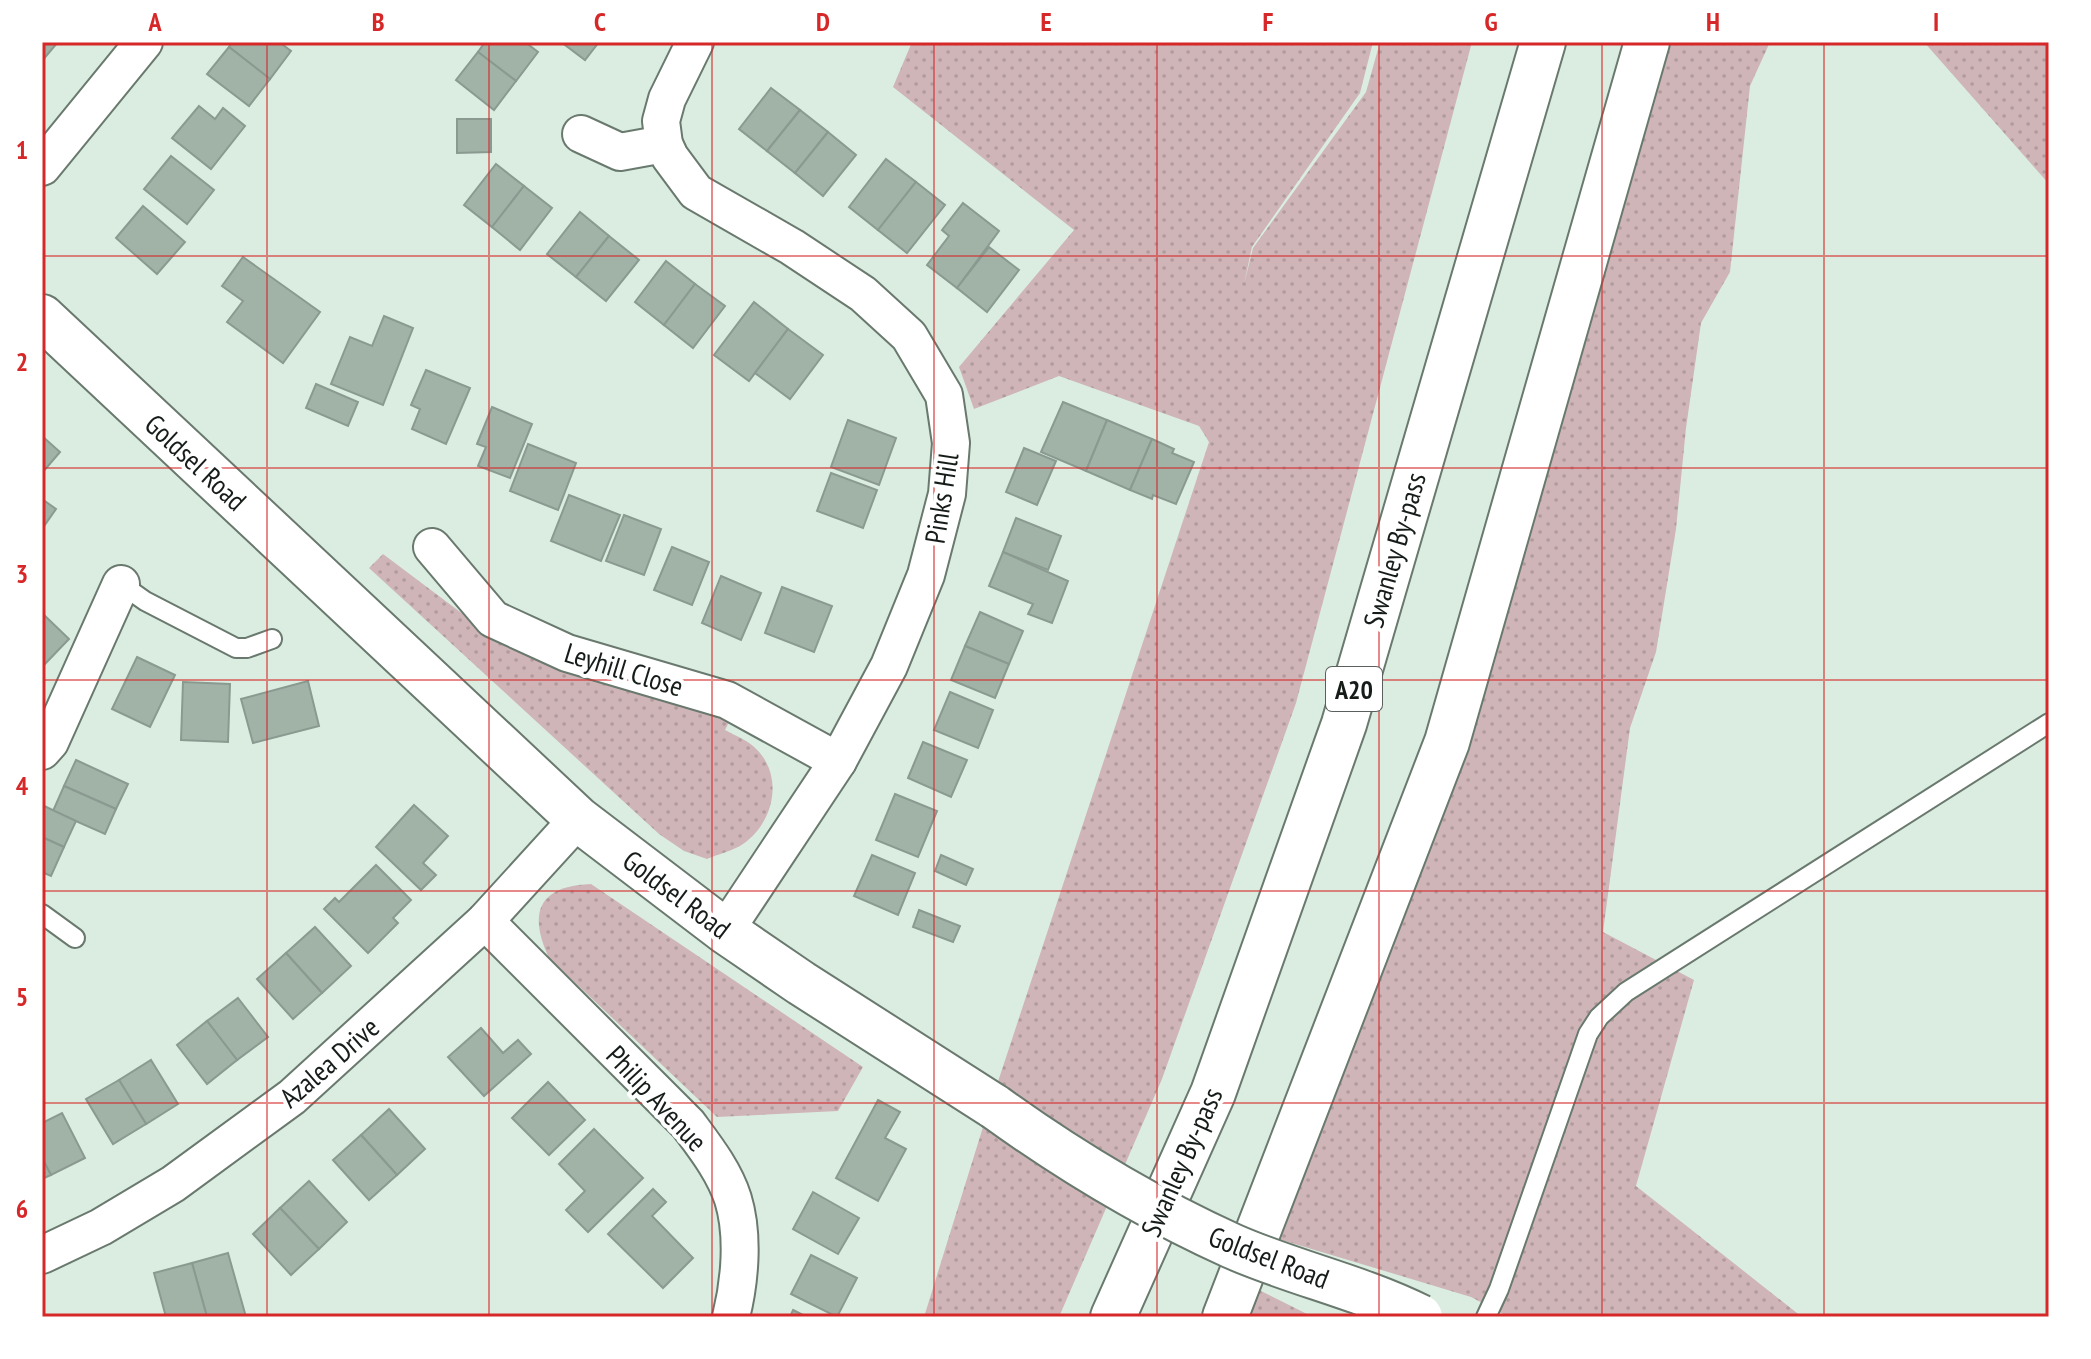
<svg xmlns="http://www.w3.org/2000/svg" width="2091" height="1359" font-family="'PT Sans Narrow',sans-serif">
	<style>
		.grass { fill: url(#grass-dots) }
		.building { fill: #a1b2a7; stroke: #8a9a90; stroke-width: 2 }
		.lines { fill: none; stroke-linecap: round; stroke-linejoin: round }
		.service-casing { stroke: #69796e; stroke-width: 22 }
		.minor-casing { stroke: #69796e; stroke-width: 40 }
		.secondary-casing { stroke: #69796e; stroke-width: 48 }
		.trunk-casing { stroke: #69796e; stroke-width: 48 }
		.service { stroke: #fff; stroke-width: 18 }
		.minor { stroke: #fff; stroke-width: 36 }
		.secondary { stroke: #fff; stroke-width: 44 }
		.trunk { stroke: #fff; stroke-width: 44 }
		.secondary-bridge-casing { stroke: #69796e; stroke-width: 48; stroke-linecap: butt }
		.secondary-bridge { stroke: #fff; stroke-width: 44 }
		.grid { fill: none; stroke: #d62828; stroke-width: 2; stroke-opacity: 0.55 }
		.labels { text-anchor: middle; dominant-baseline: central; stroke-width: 8; stroke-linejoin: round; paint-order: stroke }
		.shield { fill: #fff; stroke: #5c605d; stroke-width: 2 }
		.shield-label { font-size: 26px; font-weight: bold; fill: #161c18 }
		.street-label { font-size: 28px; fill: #161c18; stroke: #fff }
		.neatline { fill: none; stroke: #d62828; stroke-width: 3 }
		.grid-label { font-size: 26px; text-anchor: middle; font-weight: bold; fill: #d62828 }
	</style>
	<defs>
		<pattern id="grass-dots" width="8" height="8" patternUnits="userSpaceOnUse" patternTransform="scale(2)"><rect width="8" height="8" fill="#cfb5b8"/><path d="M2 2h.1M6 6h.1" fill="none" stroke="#b19b9d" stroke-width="1.8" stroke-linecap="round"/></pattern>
	</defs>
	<rect width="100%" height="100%" fill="#dbede1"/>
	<g class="grass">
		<polygon points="912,42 1373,42 1360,93 1252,247 1244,284 1253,248 1366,92 1380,42 1472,42 1296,703 1162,1079 1059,1317 924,1317 983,1127 1209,442 1199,426 1059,376 974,409 959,367 1074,230 893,87"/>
		<polygon points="1650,42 1770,42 1750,86 1730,272 1701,323 1686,428 1676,529 1656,652 1630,728 1603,932 1694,980 1636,1186 1802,1317 1509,1317 1471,1297 1262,1234 1450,743"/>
		<polygon points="1924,42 2049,42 2049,184"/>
		<path d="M383,554l117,88 231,76 -6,12c9,5 20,9 28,16 32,27 22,76 -10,98 -10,7 -25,10 -36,15l-23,-8 -25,-17 -290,-266z"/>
		<path d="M591,884l272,183 -25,44 -121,6 -168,-159c-21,-45 -11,-72 42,-74z"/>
		<polygon points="1237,1279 1313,1317 1223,1317"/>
	</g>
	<g class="building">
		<polygon points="42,42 58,42 42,61"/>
		<polygon points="232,42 279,42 291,51 270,79 229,47"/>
		<polygon points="485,42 525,42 538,52 516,81 478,52"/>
		<polygon points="561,42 599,42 585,60"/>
		<polygon points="229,47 270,79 249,106 207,74"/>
		<polygon points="478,52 516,81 494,110 456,80"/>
		<polygon points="771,88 800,110 767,151 739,129"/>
		<polygon points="199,106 215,119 223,108 245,126 211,169 172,138"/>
		<polygon points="800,110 828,132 795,173 767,151"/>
		<polygon points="457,119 491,119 491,152 457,153"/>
		<polygon points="828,132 856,155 823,196 795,173"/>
		<polygon points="171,156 214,190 187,224 144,189"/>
		<polygon points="886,159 916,182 878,230 849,207"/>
		<polygon points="496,164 524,186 492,227 464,205"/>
		<polygon points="916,182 945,205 907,253 878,230"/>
		<polygon points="524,186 552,208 520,250 492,227"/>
		<polygon points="963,203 999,231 957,288 927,265 949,236 942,230"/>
		<polygon points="143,206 185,242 157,274 116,238"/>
		<polygon points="580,212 609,236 576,277 547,254"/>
		<polygon points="609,236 639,260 606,301 576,277"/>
		<polygon points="989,247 1019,270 987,312 957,288"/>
		<polygon points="243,257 320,312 283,363 227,322 243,301 222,286"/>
		<polygon points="666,261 695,284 664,325 635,302"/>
		<polygon points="695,284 725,306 693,348 664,325"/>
		<polygon points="754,302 788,329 749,381 714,355"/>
		<polygon points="384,316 413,328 383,405 331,384 350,337 372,346"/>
		<polygon points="788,329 823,355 790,399 755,373"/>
		<polygon points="426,370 470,388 446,444 412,429 420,409 411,405"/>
		<polygon points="316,384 358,402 348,426 306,408"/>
		<polygon points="1063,402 1107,420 1086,471 1041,452"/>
		<polygon points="492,407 532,424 510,478 478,466 486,447 477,444"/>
		<polygon points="848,420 896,438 879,485 831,467"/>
		<polygon points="1107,420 1152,439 1130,490 1086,471"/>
		<polygon points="42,436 60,452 42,473"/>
		<polygon points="1152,439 1174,449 1172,453 1194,462 1176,504 1153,495 1152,499 1130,490"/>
		<polygon points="528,444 576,463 558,510 510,491"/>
		<polygon points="1024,448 1056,461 1037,505 1006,492"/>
		<polygon points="831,473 877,490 863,528 817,511"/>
		<polygon points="569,495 620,515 601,561 551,541"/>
		<polygon points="42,499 56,509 42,529"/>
		<polygon points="624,515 661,529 644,575 606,561"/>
		<polygon points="1016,518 1061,536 1048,570 1003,552"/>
		<polygon points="672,547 709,562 692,605 654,590"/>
		<polygon points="1003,552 1068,581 1052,623 1028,614 1033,604 989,586"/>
		<polygon points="721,576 761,593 741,640 702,623"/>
		<polygon points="782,587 832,606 814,652 765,633"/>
		<polygon points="980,612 1023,631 1009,664 965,646"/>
		<polygon points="42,613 69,639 43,666 42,665"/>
		<polygon points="965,646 1009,664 995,698 951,680"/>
		<polygon points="137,657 175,675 150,727 112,709"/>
		<polygon points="308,681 319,726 253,743 241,699"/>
		<polygon points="183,682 230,684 228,742 181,740"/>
		<polygon points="950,692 993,710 978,748 934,730"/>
		<polygon points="923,742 967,760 951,797 908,778"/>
		<polygon points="76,760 128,784 116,809 64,786"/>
		<polygon points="64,786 116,809 105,834 53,811"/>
		<polygon points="895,794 937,811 918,857 876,840"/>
		<polygon points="42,805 76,821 64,847 42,837"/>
		<polygon points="414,805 448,836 423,863 436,875 421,890 376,847"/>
		<polygon points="42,837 64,847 51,876 42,872"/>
		<polygon points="872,855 915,873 898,915 854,896"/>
		<polygon points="941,855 973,869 966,885 935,871"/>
		<polygon points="376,865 411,900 393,918 398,923 368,953 324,909 335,898 339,902"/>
		<polygon points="919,910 960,926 953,942 913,927"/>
		<polygon points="315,927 351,966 322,993 286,953"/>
		<polygon points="286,953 322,993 293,1019 257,979"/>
		<polygon points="238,998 268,1037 237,1060 207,1021"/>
		<polygon points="207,1021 237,1060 207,1084 177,1045"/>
		<polygon points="481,1028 503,1053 518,1040 531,1054 484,1096 448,1057"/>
		<polygon points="151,1060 178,1104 146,1124 119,1080"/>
		<polygon points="119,1080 146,1124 113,1144 86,1099"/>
		<polygon points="548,1082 585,1120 549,1155 512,1118"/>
		<polygon points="878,1100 900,1112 885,1138 906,1149 878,1201 836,1178"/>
		<polygon points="389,1109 425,1149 397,1175 361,1135"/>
		<polygon points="62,1113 85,1158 51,1175 42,1158 42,1123"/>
		<polygon points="594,1129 643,1178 588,1232 566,1210 585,1191 559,1164"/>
		<polygon points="361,1135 397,1175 369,1200 333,1160"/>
		<polygon points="42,1158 51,1175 42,1179"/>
		<polygon points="309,1181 347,1222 319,1249 280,1208"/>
		<polygon points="653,1189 666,1202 652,1216 693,1258 663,1288 608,1234"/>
		<polygon points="813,1192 859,1218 838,1254 793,1229"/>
		<polygon points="280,1208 319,1249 291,1275 253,1234"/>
		<polygon points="228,1253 246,1317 207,1317 192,1263"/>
		<polygon points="811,1255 857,1278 837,1317 791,1294"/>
		<polygon points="192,1263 207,1317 166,1317 154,1273"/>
		<polygon points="793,1310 807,1317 790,1317"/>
	</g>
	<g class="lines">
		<defs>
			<g id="service">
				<polyline points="121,584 145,601 236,648 247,648 272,639"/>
				<polyline points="42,914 75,938"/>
				<polyline points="1486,1317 1499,1289 1588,1034 1599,1017 1626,992 2049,723"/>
			</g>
			<g id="minor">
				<polyline points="695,42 667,99 661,121 664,144 670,157 696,192 792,247 863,294 909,336 944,395 951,443 947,494 926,575 889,666 838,761 725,931"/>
				<polyline points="581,134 620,152 664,144"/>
				<polyline points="42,167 144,42"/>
				<polyline points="432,547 493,619 567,653 727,700 838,761"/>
				<polyline points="42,751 50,742 121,584"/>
				<path d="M485,921l203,203c17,23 36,47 45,75 11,36 7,82 -2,118"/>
				<polyline points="42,1255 101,1227 173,1184 292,1097 485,921 578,819"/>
			</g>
			<polyline id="secondary" points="42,317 578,819 725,931 801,983 995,1107"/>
			<g id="trunk">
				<polyline points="1113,1317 1213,1093 1344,724 1543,42"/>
				<polyline points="1225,1317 1447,742 1647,42"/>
			</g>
		</defs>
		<use href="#service" class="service-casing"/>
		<use href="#minor" class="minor-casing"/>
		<use href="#secondary" class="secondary-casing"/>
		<use href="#trunk" class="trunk-casing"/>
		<use href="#service" class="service"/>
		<use href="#minor" class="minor"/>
		<use href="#secondary" class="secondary"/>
		<use href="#trunk" class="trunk"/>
		<defs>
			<path id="secondary-bridge" d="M995,1107c75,54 153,101 237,139 61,27 128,41 188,71"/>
		</defs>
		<use href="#secondary-bridge" class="secondary-bridge-casing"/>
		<use href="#secondary-bridge" class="secondary-bridge"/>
	</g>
	<path class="grid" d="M267,42v1275M489,42v1275M712,42v1275M934,42v1275M1157,42v1275M1379,42v1275M1602,42v1275M1824,42v1275M42,256h2007M42,468h2007M42,680h2007M42,891h2007M42,1103h2007"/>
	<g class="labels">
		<rect class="shield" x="1326" y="667" width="56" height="44" rx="6"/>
		<g class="shield-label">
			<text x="1354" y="689">A20</text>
		</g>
		<g class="street-label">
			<text transform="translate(196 462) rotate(43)">Goldsel Road</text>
			<text transform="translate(941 498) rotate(-81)">Pinks Hill</text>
			<text transform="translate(1394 550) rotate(-74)">Swanley By-pass</text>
			<text transform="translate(624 669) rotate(17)">Leyhill Close</text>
			<text transform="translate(677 894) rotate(37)">Goldsel Road</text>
			<text transform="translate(329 1062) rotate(-41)">Azalea Drive</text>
			<text transform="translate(657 1098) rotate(47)">Philip Avenue</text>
			<text transform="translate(1181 1162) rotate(-66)">Swanley By-pass</text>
			<text transform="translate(1269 1257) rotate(21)">Goldsel Road</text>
		</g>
	</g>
	<rect width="2091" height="1359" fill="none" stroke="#ffffff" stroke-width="88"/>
	<rect x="44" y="44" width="2003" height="1271" class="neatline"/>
	<g class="grid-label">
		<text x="155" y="31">A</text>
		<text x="378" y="31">B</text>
		<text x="600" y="31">C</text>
		<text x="823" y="31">D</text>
		<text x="1046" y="31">E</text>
		<text x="1268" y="31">F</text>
		<text x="1491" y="31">G</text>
		<text x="1713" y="31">H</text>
		<text x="1936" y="31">I</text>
		<text x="22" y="159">1</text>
		<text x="22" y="371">2</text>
		<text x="22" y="583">3</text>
		<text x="22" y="795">4</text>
		<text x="22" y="1006">5</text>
		<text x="22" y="1218">6</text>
	</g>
</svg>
